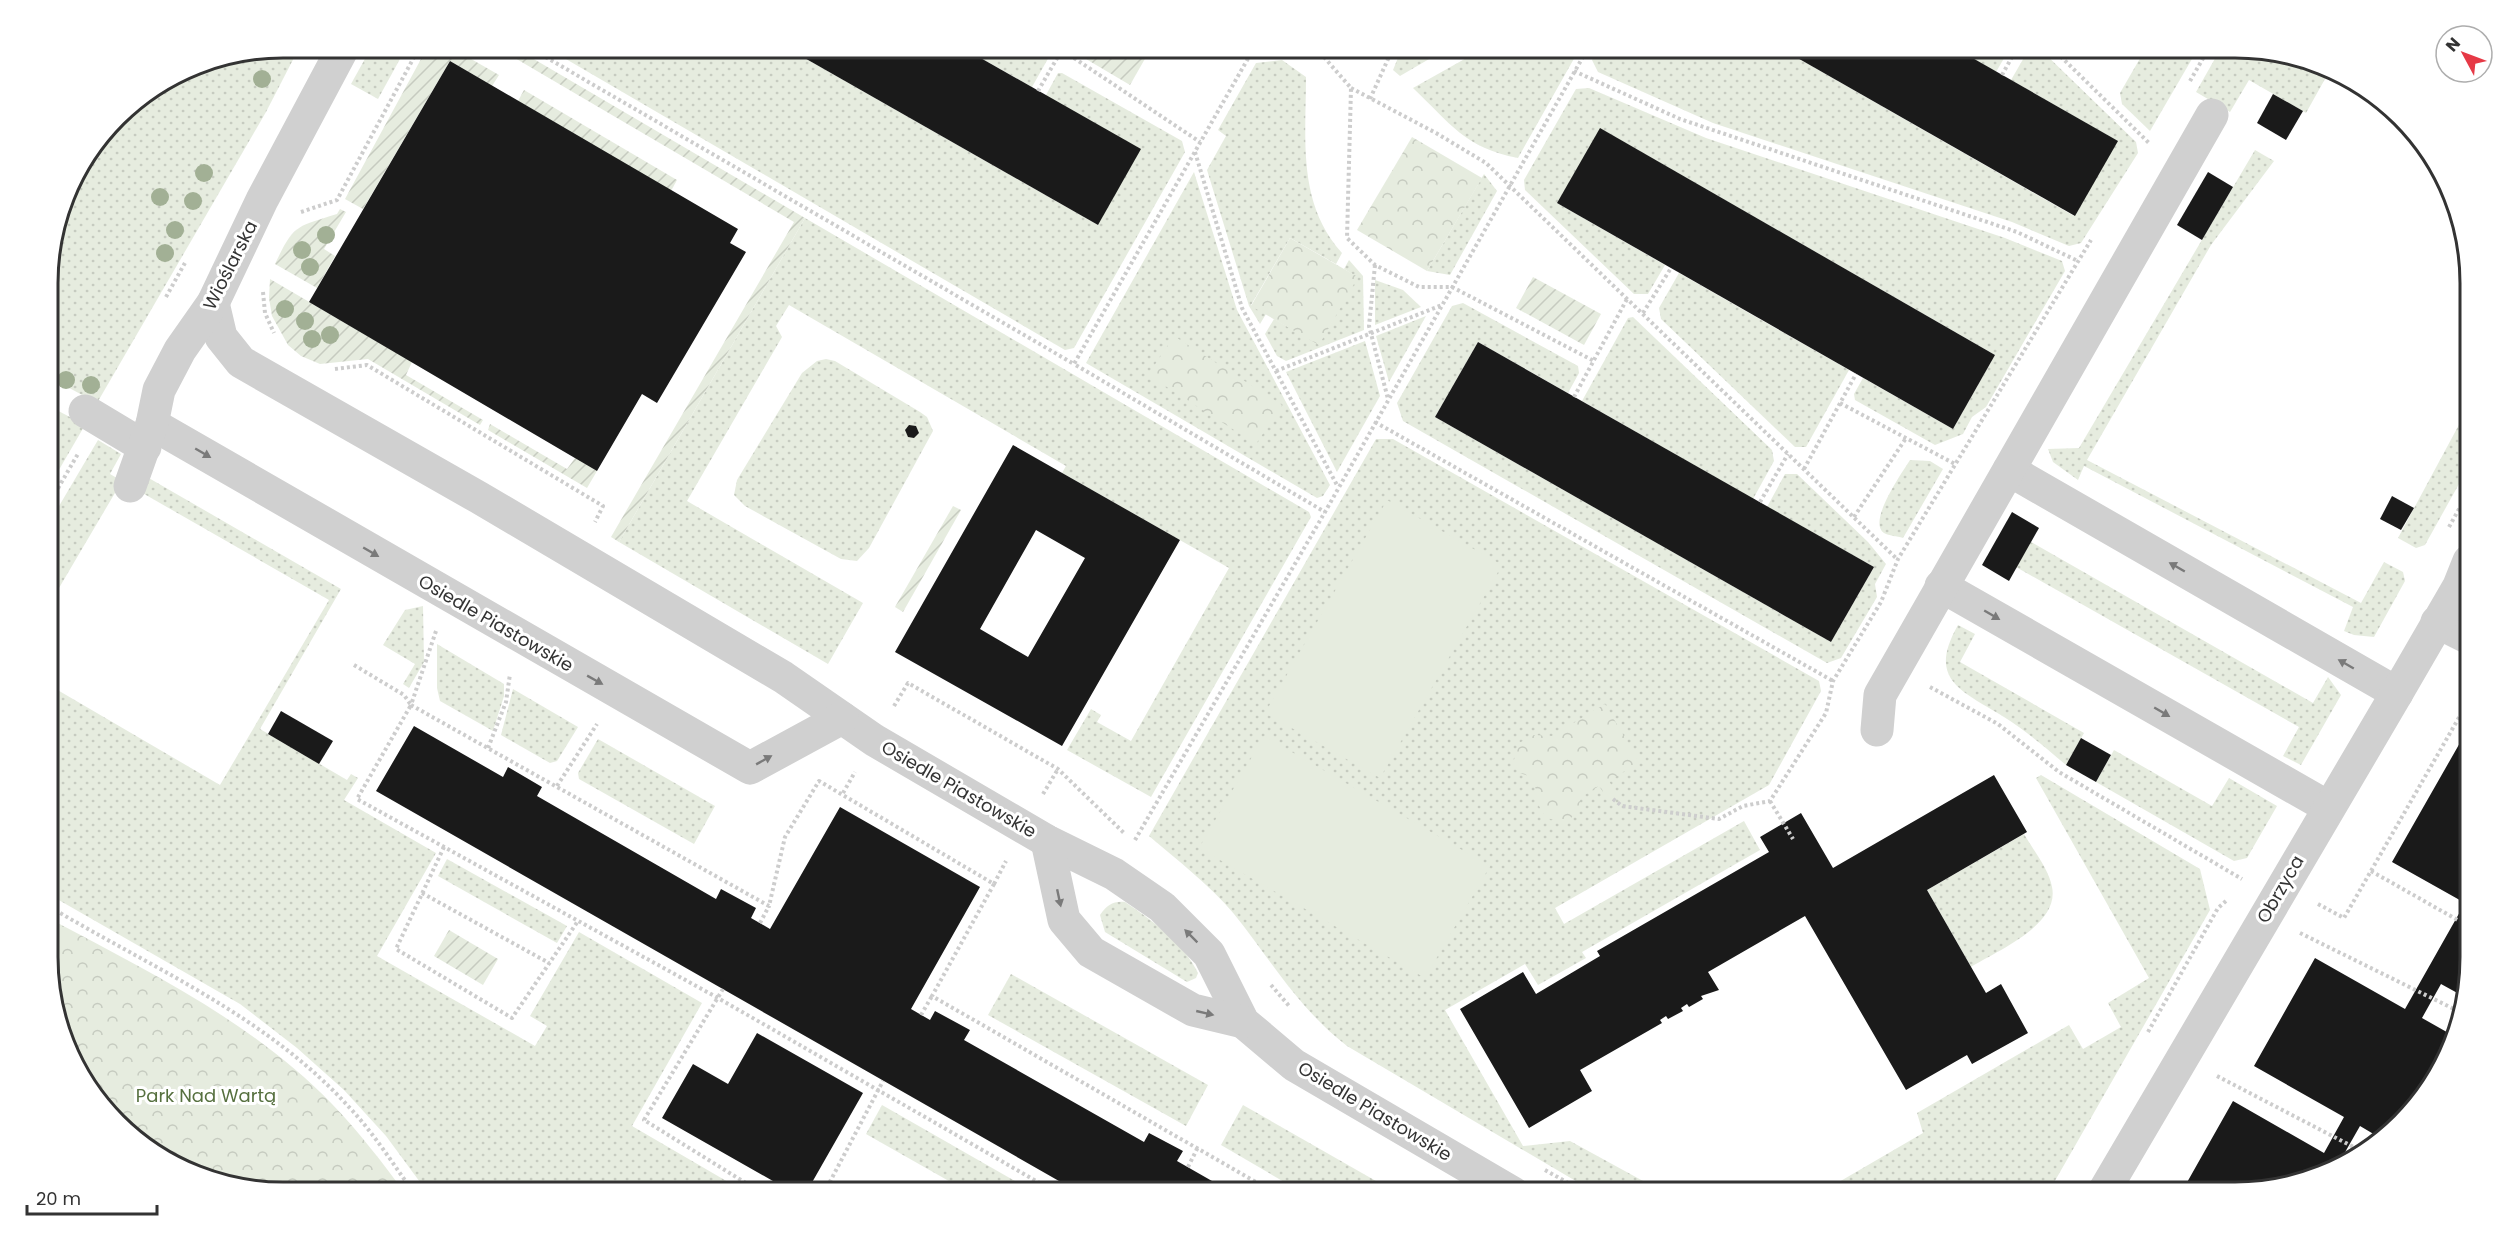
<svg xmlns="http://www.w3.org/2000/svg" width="2518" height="1241" font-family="Poppins,sans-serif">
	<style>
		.grass { fill: url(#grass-dots) }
		.forest { fill: url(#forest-crowns) }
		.garden { fill: url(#garden-furrows) }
		.pitch { fill: #e6ecdf }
		.building { fill: #1a1a1a; fill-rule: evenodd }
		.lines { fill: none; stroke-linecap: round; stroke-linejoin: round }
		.path { stroke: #cdcdcd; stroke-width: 4; stroke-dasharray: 3 3; stroke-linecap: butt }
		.minor { stroke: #d0d0d0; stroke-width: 33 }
		.tree { fill: #a2b095 }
		.oneway { fill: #7a7a7a }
		.labels { text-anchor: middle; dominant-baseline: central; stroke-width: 6; stroke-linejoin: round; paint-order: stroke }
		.street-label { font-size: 18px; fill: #333; stroke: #fff }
		.park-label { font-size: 18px; fill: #56703f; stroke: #fff }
		.rim { fill: none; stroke: #333; stroke-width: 3 }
	</style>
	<defs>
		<pattern id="grass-dots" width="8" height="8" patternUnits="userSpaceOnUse" patternTransform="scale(1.5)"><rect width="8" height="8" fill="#e6ecdf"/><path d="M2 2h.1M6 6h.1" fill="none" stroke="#c6cbc0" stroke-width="1.8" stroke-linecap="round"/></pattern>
		<pattern id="forest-crowns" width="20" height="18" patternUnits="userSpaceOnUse" patternTransform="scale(1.5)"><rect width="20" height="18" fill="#e6ecdf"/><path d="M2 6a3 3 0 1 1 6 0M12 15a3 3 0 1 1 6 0" fill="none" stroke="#c6cbc0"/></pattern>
		<pattern id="garden-furrows" width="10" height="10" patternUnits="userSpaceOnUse" patternTransform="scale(1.5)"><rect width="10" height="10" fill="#e6ecdf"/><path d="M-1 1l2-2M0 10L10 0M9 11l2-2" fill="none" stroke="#c6cbc0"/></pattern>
	</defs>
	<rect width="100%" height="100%" fill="#fff"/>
	<g class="grass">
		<polygon points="283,48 299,48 266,112 97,403 49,377 49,268 72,180 128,107 194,66"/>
		<polygon points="371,48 406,48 378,99 351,84"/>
		<polygon points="547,48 787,48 1098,225 1046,95 1058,73 1062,73 1182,141 1185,152 1074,348 1065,350"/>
		<polygon points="963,48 1054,48 1032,87"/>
		<polygon points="1402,48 1448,48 1400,76 1393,70"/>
		<path d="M1466,48h114l-62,110c-53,-10 -68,-35 -105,-70l57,-32z"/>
		<polygon points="1599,48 1780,48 2074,216 2117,141 2011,80 2029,49 2039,48 2136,142 2138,153 2081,243 2069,246 2012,222 1713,123 1598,72 1592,60"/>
		<polygon points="1955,48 2010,48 1996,72"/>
		<polygon points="2146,48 2194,48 2196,52 2150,131 2122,104 2120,93"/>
		<polygon points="2221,48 2235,48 2330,70 2306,113 2249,80 2230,112 2196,92"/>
		<path d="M1282,60l24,17c0,63 -9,126 36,176l-6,11 -46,-26 -39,67 15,9 -6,10 -11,-18 -42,-136 19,-34 -8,-6 38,-67z"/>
		<polygon points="1589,88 1706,138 2005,238 2062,261 2065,271 1986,407 1972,417 1963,434 1935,445 1855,400 1854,394 1863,378 1953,429 1995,355 1601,129 1557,203 1665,265 1648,294 1634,294 1525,190 1524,180 1576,89"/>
		<path d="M2407,129c25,20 43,54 51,85z"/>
		<polygon points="2255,150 2274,161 2211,245 2087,460 2361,603 2384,562 2403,572 2405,581 2374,637 2354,635 2344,631 2353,607 2084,466 2078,480 2053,462 2048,449 2079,448"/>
		<polygon points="1194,172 1237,310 1330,485 1323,496 1317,498 1086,363"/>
		<polygon points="1484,174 1497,191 1450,275 1427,271"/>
		<polygon points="805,218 1309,512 1311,517 1151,797 1067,750 1091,709 1101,715 1097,722 1131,741 1229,568 1062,473 1066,466 789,305 776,326 782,337 687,501 863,603 828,664 619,542"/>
		<polygon points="1349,260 1363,276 1364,330 1286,361 1277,356 1265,334 1274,319 1319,344 1357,277 1344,269"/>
		<polygon points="1679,273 1849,370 1806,447 1795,447 1661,319 1659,308"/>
		<polygon points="1375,280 1403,290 1421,307 1375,325"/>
		<polygon points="1463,303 1578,366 1579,373 1568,393 1478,342 1435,417 1831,642 1874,567 1767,507 1785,474 1797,474 1868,542 1886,564 1875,584 1877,597 1841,658 1827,663 1403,421 1397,403 1452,306"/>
		<polygon points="1426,316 1389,382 1376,336"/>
		<polygon points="1633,317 1772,450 1774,461 1753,499 1582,401 1628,318"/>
		<polygon points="1365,341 1380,396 1337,472 1286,372"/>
		<polygon points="826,359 835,361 920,412 927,417 933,431 869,548 857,561 841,559 745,506 734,495 737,480 802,373 817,361"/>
		<polygon points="49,406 85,425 49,487"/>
		<polygon points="2468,408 2469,466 2425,545 2416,548 2398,538"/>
		<path d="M1376,439h17l426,242 2,10 -52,94 -214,123 9,16 180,-103 16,29 -178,102 4,6 -48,27 -13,-21 -80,46 78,136 47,-5 95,52h-69l-249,-147c-49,-38 -76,-86 -113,-132 -24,-29 -57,-54 -85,-78z"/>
		<polygon points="98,440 121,454 110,474 122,481 49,605 49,523"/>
		<path d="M1910,460l20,1 13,8 -40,69c-6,-2 -14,-2 -19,-5 -17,-11 18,-60 26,-73z"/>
		<polygon points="147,477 341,589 260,729 347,780 351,774 358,778 344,800 436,853 377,956 535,1046 547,1026 530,1016 579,932 702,1003 632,1126 747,1193 428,1193 386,1136 344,1090 297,1048 240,1004 50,895 49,685 220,785 329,600 139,491"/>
		<polygon points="2031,542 2313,703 2328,677 2341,695 2301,765 2283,756 2299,727 2016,567"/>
		<polygon points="423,606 424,662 409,688 403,684 415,664 383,645 405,610"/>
		<path d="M1958,625l17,9 -15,28 124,71 -18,32c-20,-17 -40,-34 -62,-48 -41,-26 -78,-36 -46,-92z"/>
		<polygon points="437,644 504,684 504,696 493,731 440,701 437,688"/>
		<polygon points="513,689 578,727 557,761 550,763 501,735"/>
		<polygon points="598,739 715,806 694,844 579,779 578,773"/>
		<polygon points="2114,750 2212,806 2229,778 2277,806 2247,858 2234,861 2096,782"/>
		<polygon points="2041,775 2200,869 2210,910 2048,1193 1820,1193 1923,1133 1917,1113 2069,1025 2083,1049 2121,1027 2108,1003 2149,978 2036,778"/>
		<path d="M2024,834c9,16 25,35 28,53 8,38 -55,64 -81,80l-44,-77z"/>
		<polygon points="447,859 567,926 557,943 438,876"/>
		<path d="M1125,902c27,18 58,41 73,71l-2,5 -9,4 -82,-50 -5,-17c7,-10 13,-14 25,-13z"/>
		<polygon points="1011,974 1208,1085 1186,1126 988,1015"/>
		<polygon points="882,1105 1036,1193 970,1193 866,1134"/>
		<polygon points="1243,1105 1397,1193 1303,1193 1221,1145"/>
	</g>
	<g class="forest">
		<polygon points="1412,137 1482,178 1427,271 1357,230"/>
		<polygon points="1290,238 1358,277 1319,345 1251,306"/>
		<polygon points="1174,336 1282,405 1256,444 1148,375"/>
		<polygon points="1605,704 1639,762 1609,781 1618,796 1609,801 1599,786 1581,797 1577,814 1564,822 1546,818 1535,799 1537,791 1529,776 1519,773 1513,763 1519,743 1534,735 1552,736"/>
		<path d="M50,919c98,52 204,104 282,185 27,28 50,58 73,89h-122l-103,-24 -84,-68 -30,-53 -16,-59z"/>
	</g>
	<g class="garden">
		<polygon points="427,48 452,48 499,75 492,86 450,61 363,209 345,199"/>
		<polygon points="498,48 515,48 805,218 619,542 611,537 794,222"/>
		<polygon points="1092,48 1131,48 1146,57 1130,85 1086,59"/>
		<polygon points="524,90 677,180 671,191 518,101"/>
		<path d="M340,209l6,3 -22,37 11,7 -18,32 -42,-24c19,-40 21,-37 62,-50z"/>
		<polygon points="1533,277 1601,314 1584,345 1516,308"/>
		<polygon points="270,279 412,362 406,375 483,420 480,425 368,359 320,364 301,356 288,345 272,316 269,298"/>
		<polygon points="490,424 567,469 575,458 597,471 587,488 488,430"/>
		<polygon points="953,506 961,510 903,612 895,607"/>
		<polygon points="449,930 498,959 483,985 434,956"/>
	</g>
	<g class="pitch">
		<polygon points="1387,500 1502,565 1380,778 1265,713"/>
		<polygon points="1264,736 1490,866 1425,978 1199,848"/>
	</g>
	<g class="building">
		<polygon points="787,48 963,48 1141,149 1098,225"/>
		<polygon points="1780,48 1955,48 2118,141 2075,216"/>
		<polygon points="450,61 738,229 730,243 746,252 657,403 642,394 597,471 309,302"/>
		<polygon points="2273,94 2303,111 2286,140 2257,123"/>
		<polygon points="1600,128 1995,355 1953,429 1557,203"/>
		<polygon points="2208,172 2233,187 2202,240 2177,225"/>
		<polygon points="1478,342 1874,567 1831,642 1435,417"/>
		<polygon points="909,425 916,426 919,433 914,438 908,437 905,430"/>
		<path d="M1013,445l167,95 -118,206 -167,-94zM1036,530l49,28 -57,99 -48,-28z"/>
		<polygon points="2392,496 2414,508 2401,530 2380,519"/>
		<polygon points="2012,512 2039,528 2009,581 1982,565"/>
		<polygon points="281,711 333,741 319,764 268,734"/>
		<polygon points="414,726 503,777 508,767 542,787 537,796 716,899 721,889 756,908 751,918 770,929 840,807 980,887 911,1009 930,1020 935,1011 970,1030 964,1040 1144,1142 1149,1133 1183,1151 1177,1161 1233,1193 1080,1193 376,791"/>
		<polygon points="2469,727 2470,933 2462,947 2470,952 2470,958 2461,995 2441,984 2422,1018 2452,1035 2446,1061 2412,1113 2382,1139 2360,1126 2340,1161 2344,1164 2311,1180 2250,1193 2181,1193 2233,1101 2324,1153 2344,1117 2254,1066 2315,958 2405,1009 2465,903 2392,862"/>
		<polygon points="2081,738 2111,755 2096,782 2066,765"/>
		<polygon points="1994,775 2027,832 1927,890 1986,993 2001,984 2028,1033 1972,1064 1967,1055 1906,1090 1805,916 1708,972 1719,990 1701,996 1703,999 1689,1007 1687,1004 1681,1008 1683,1011 1668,1019 1666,1016 1660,1020 1662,1023 1580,1070 1592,1091 1529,1128 1460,1009 1523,972 1536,994 1600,956 1597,951 1769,852 1760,837 1801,813 1833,868"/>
		<polygon points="757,1033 863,1093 806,1193 794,1193 662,1118 693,1064 728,1084"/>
	</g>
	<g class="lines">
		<g class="path">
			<polyline points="530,48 1074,364"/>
			<polyline points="1059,48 1200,142"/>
			<polyline points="1254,48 1074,364 1325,512"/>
			<polyline points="1316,48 1351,88 1347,238 1375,265 1419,287 1452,287 1594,361"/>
			<polyline points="2052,48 2150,144"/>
			<polyline points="1574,71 1680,119 2017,232 2078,261"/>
			<polyline points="2002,75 2017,48"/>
			<polyline points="2190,81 2209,48"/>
			<polyline points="1351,88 1436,133 1486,163 1897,559"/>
			<polyline points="1038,91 1063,48"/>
			<polyline points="1370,99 1393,48"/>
			<polyline points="1195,152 1242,308 1338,487"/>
			<polyline points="301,212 337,200 419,48"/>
			<polyline points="1375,265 1369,326 1388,399"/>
			<polyline points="263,292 265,313 274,333"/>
			<polyline points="166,297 186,261"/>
			<polyline points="1643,313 1671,268"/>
			<polyline points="335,369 367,365 603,506 595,522"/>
			<polyline points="1276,371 1442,305"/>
			<polyline points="1574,397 1627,299"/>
			<polyline points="1840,403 1955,464"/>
			<polyline points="1375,422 1833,681"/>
			<polyline points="1804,469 1856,374"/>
			<polyline points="1760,502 1788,454"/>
			<polyline points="49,504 79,452"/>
			<polyline points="1854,517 1906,438"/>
			<polyline points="2449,527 2469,491"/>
			<polyline points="436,631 411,705 769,906 785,837 819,781 994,884 932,996 1275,1193"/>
			<polyline points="354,665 404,695 411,705 357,799 718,998 1057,1193"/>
			<polyline points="1930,687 1998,724 2059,772 2242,879"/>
			<polyline points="894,706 908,683 1058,769 1125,834"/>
			<polyline points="488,748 506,702 510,674"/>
			<polyline points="557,786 597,724"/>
			<polyline points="843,793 855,772"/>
			<polyline points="1043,794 1058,769"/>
			<polyline points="1613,799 1622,806 1719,819 1743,806 1770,801 1826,713 1833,681 1881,602 1898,559 2091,240"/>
			<polyline points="1770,801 1793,839"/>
			<polyline points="1135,840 1325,512 1588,48"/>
			<polyline points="444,847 396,949 512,1018 578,921"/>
			<polyline points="2371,871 2470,927"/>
			<polyline points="994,884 1006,861"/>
			<polyline points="422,893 549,963"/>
			<polyline points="2318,904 2344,918 2469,700"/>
			<path d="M50,907c102,61 216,109 298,199 25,26 45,58 66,87"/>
			<polyline points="760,923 769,906"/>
			<polyline points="2300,933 2458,1011"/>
			<polyline points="1271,985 1290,1007"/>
			<polyline points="723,989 644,1120 762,1193"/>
			<polyline points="921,1015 932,996"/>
			<polyline points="2148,1032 2218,908 2227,900"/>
			<polyline points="2217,1076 2365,1153"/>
			<polyline points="1188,1167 1198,1147"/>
			<polyline points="1545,1170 1586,1193"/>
			<polyline points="824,1193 883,1081"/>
			<polyline points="2058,1193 2063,1183"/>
		</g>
		<g class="minor">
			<polyline points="213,303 221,337 241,362 478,497 783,677 874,740 1047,841 1114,874 1162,907 1209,954 1243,1022 1294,1065 1513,1193"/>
			<polyline points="85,411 145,447"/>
			<polyline points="152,424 750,768 842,718"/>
			<polyline points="2009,470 2397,693"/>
			<polyline points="130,486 152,424 159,390 180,350 213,303 262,200 343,48"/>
			<polyline points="1941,586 2328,807"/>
			<polyline points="2437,622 2469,638"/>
			<polyline points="1877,730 1880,695 2212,115"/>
			<polyline points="1047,841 1064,920 1091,952 1193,1010 1243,1022"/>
			<polyline points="2103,1193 2397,693 2459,586 2469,561"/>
		</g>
	</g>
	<g class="tree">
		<circle cx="262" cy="79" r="9"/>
		<circle cx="204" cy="173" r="9"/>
		<circle cx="160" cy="197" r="9"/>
		<circle cx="193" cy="201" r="9"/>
		<circle cx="175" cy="230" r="9"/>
		<circle cx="326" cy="235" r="9"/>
		<circle cx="302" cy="250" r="9"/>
		<circle cx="165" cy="253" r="9"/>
		<circle cx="310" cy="267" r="9"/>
		<circle cx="285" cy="309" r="9"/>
		<circle cx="305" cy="321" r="9"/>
		<circle cx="330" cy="335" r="9"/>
		<circle cx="312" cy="339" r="9"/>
		<circle cx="66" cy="380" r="9"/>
		<circle cx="91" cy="385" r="9"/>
	</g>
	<defs><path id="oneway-solid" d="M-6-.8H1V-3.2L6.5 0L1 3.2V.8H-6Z" transform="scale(1.5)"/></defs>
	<g class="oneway">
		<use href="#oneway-solid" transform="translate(203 453) rotate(30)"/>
		<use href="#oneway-solid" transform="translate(371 552) rotate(30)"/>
		<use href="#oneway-solid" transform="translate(2177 567) rotate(-150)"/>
		<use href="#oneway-solid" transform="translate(1992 615) rotate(30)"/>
		<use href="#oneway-solid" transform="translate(2346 664) rotate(-150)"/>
		<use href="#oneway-solid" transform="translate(595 680) rotate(29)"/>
		<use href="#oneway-solid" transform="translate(2162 712) rotate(30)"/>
		<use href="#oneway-solid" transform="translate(764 760) rotate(-29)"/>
		<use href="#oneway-solid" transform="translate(1059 898) rotate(78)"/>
		<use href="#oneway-solid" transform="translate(1191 936) rotate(-135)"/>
		<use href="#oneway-solid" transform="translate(1205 1013) rotate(13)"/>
	</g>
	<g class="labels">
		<g class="street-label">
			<text transform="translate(230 265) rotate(-63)">Wioślarska</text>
			<text transform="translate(496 623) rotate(30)">Osiedle Piastowskie</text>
			<text transform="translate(959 789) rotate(30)">Osiedle Piastowskie</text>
			<text transform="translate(2280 889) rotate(-60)">Obrzyca</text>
			<text transform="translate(1375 1111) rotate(31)">Osiedle Piastowskie</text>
		</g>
		<g class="park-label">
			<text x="206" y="1095">Park Nad Wartą</text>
		</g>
	</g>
	<path d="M0 0H2518V1241H0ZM283 58H2235A225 225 0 0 1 2460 283V957A225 225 0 0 1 2235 1182H283A225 225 0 0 1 58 957V283A225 225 0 0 1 283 58Z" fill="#fff" fill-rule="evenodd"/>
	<path class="rim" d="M283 58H2235A225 225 0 0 1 2460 283V957A225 225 0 0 1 2235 1182H283A225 225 0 0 1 58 957V283A225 225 0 0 1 283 58Z"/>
	<g transform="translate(2464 54) rotate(311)"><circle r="28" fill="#ffffff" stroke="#adadad" stroke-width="1.5"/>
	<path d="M0-4.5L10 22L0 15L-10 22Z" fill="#e63946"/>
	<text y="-9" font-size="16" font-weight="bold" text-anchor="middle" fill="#333333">N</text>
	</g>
	<path d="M27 1205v9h130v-9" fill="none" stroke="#333333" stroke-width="3"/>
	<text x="36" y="1205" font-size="18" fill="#333333" stroke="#ffffff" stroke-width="4.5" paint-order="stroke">20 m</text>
</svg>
